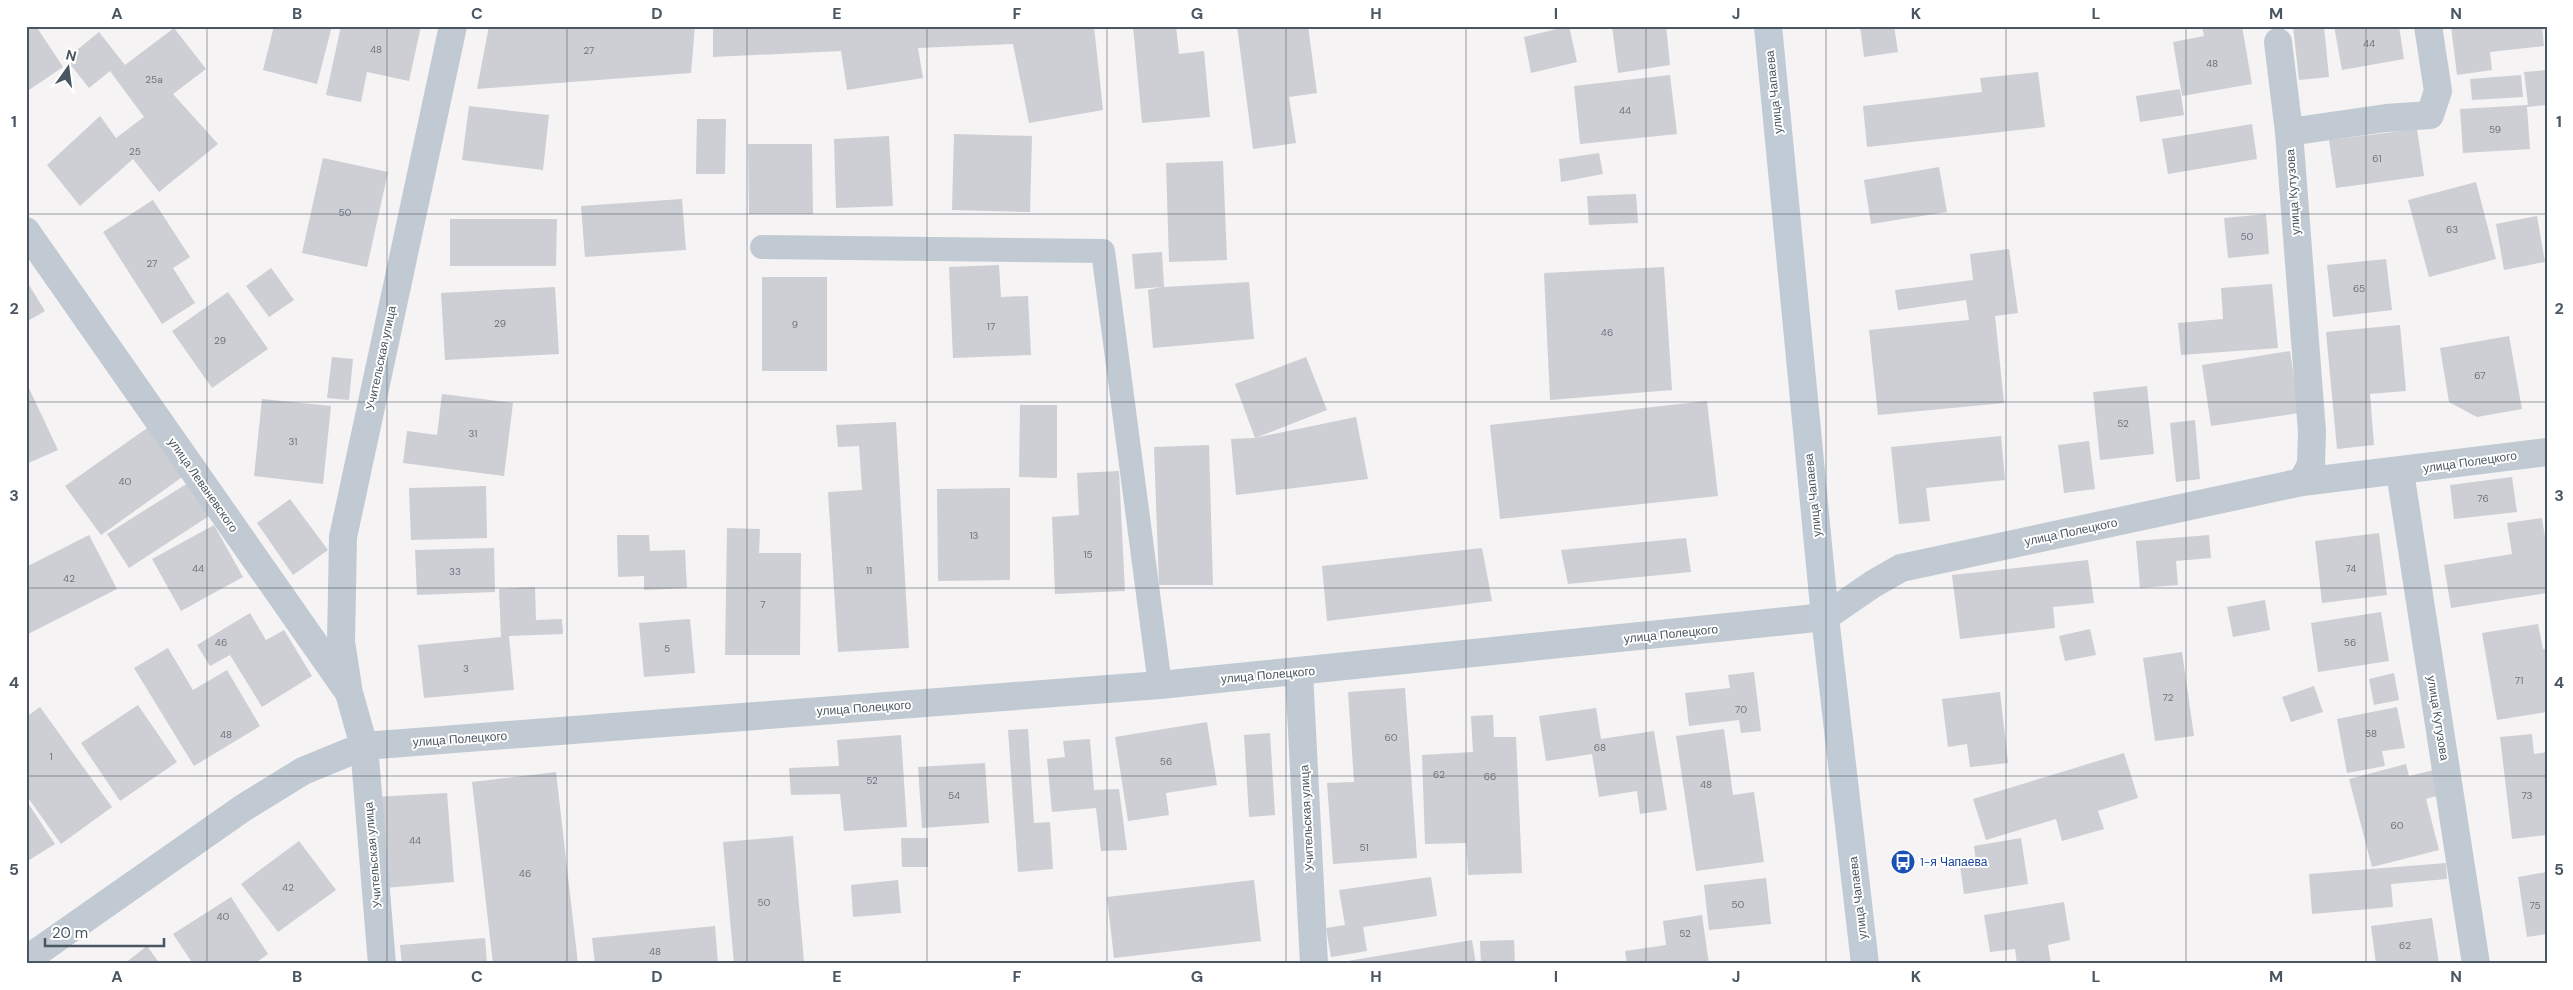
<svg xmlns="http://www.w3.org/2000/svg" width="2573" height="990" font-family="'DM Sans',sans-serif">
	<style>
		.building { fill: #cdcfd5 }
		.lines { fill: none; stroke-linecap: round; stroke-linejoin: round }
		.lane { stroke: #c1cad2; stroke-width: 24 }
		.street { stroke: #c1cad2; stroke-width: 28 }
		.secondary { stroke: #c1cbd6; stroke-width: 28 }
		.grid { fill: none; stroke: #4a5661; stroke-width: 1; stroke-opacity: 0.55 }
		.labels { text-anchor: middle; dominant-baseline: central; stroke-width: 4; stroke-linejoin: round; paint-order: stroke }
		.number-label { font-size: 10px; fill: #6b747e }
		.street-label { font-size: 12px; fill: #4a5661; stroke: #fff }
		.transit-label { font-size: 12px; fill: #164399; stroke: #fff; text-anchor: start }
		.neatline { fill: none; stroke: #4a5661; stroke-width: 2 }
		.grid-label { font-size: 16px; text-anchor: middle; font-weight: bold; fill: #4a5661 }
	</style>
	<rect width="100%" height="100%" fill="#f5f3f3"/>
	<g class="building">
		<polygon points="26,26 36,26 63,67 26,92"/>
		<polygon points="274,26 332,26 317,84 263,70"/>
		<polygon points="341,26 421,26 409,81 367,72 361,102 326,95"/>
		<polygon points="489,26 695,26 691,73 477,89"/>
		<polygon points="713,26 1094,26 1103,110 1029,123 1013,44 918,48 923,78 847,90 841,51 713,57"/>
		<polygon points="1133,26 1176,26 1179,54 1204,51 1210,117 1142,123"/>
		<polygon points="1237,26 1308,26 1317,93 1289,97 1296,143 1253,149"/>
		<polygon points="1569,26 1577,62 1531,73 1524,37"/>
		<polygon points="1612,26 1666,26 1670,65 1618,73"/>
		<polygon points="1860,26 1894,26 1898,52 1864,57"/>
		<polygon points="2202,26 2242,26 2252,84 2182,96 2173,42 2204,36"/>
		<polygon points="2293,26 2324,26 2329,77 2299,80"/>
		<polygon points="2334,26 2399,26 2404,59 2342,70"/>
		<polygon points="2451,26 2542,26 2544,46 2490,52 2492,70 2457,75"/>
		<polygon points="174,28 206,69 173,94 218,144 159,192 133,159 80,206 47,165 100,116 116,138 144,117 110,71 89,88 66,59 99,32 125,65"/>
		<polygon points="2547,70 2547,105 2527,107 2530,149 2463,153 2460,109 2528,105 2524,72"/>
		<polygon points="2038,72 2045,127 1867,147 1863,106 1982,92 1980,78"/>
		<polygon points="1670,75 1677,134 1580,144 1574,86"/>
		<polygon points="2521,75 2523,97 2472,100 2470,79"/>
		<polygon points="2180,89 2184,115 2140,122 2136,96"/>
		<polygon points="469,106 549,115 543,170 462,160"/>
		<polygon points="697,119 726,119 725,174 696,174"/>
		<polygon points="2252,124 2257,159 2168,174 2162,139"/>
		<polygon points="2417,129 2424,176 2336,188 2329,140"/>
		<polygon points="954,134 1032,136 1030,212 952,210"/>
		<polygon points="889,136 893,206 836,208 834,139"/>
		<polygon points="748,144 812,144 813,214 749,214"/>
		<polygon points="1599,153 1603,174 1561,182 1559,159"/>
		<polygon points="323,158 388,172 367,267 302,253"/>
		<polygon points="1223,161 1227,260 1169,262 1166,163"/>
		<polygon points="1939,167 1947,212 1871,224 1864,180"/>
		<polygon points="2476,182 2496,259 2429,277 2408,200"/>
		<polygon points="1636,194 1638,223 1589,225 1587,196"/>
		<polygon points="682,199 686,250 585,257 581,206"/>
		<polygon points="153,200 190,257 173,268 195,303 162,324 103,232"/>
		<polygon points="2266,214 2269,254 2228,258 2224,218"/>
		<polygon points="2537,216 2545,262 2504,270 2496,224"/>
		<polygon points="450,219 557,219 556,266 450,266"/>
		<polygon points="2009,249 2018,313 1995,316 2004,403 1878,415 1869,330 1969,320 1966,300 1898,310 1895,290 1973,280 1970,254"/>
		<polygon points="1162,252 1164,287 1249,282 1254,339 1153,348 1148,290 1161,287 1135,289 1132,254"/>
		<polygon points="2386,259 2392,310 2333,317 2327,265"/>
		<polygon points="999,265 1001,297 1028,296 1031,355 953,358 949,267"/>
		<polygon points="1664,267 1672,390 1550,400 1544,273"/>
		<polygon points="271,268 294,300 269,317 246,286"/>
		<rect x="762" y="277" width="65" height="94"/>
		<polygon points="26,280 45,311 26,322"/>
		<polygon points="2272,284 2278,348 2181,355 2178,323 2223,319 2221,288"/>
		<polygon points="555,287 559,354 445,360 441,293"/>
		<polygon points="228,292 268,349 212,388 172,331"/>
		<polygon points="2400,325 2406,391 2370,394 2374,445 2337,449 2326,332"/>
		<polygon points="2509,336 2522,409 2477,417 2449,402 2440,348"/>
		<polygon points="2290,351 2299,413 2211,426 2202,365"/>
		<polygon points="332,357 353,359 349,400 327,398"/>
		<polygon points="1306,357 1327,410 1255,438 1235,384"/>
		<polygon points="26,382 58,450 26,464"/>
		<polygon points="2147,386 2154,454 2100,460 2093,392"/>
		<polygon points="442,394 513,403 504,476 403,463 407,431 437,435"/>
		<polygon points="262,399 331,406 323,484 254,476"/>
		<polygon points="1707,401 1718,496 1500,519 1490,425"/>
		<polygon points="1020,405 1057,405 1057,478 1019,477"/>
		<polygon points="1356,417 1368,479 1236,495 1231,439 1254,438"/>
		<polygon points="2195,420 2200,479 2176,482 2170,423"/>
		<polygon points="896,422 909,648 838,652 828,492 862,490 859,446 838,447 836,425"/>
		<polygon points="150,426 185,475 101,535 65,486"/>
		<polygon points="2001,436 2005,480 1926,488 1930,521 1899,524 1891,447"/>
		<polygon points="2089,441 2095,489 2064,493 2058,445"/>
		<polygon points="1209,445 1213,585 1159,585 1154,447"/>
		<polygon points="1119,471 1125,591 1055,594 1052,517 1079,515 1077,473"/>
		<polygon points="2512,477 2517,512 2454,519 2450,485"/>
		<polygon points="188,483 209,516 129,568 107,534"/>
		<polygon points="486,486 487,538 411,540 409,488"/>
		<polygon points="1010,488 1010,580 938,581 937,489"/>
		<polygon points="290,499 328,550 293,575 257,523"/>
		<polygon points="2542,518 2547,550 2547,593 2451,608 2444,565 2512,554 2507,523"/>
		<polygon points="214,525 243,577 181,611 152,559"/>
		<polygon points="727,528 760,529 759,553 801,553 800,655 725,655"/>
		<polygon points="2379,533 2387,595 2322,603 2315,541"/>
		<polygon points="89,535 117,589 26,635 26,567"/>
		<polygon points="617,535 649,535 650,551 685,550 687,588 644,590 644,576 618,577"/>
		<polygon points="2209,535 2211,558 2176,561 2178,585 2140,588 2136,541"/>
		<polygon points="1686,538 1691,572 1568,584 1561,550"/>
		<polygon points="494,548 495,592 417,595 415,550"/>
		<polygon points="1482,548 1492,601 1327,621 1322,566"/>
		<polygon points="2088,560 2094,603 2053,607 2055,628 1960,639 1952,575"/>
		<polygon points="535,587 536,620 562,619 563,634 509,636 514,690 424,698 418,645 501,637 499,589"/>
		<polygon points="2265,600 2270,630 2233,637 2227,607"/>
		<polygon points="2381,612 2389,661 2318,672 2311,623"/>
		<polygon points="250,613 266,640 284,630 312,676 262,707 230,655 210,666 197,645"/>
		<polygon points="690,619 695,673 644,677 639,623"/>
		<polygon points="2538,624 2543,649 2547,649 2547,712 2497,720 2482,633"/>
		<polygon points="2090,629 2096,655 2065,661 2059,636"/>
		<polygon points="168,648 193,690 227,670 260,726 194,766 134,668"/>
		<polygon points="2182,652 2194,736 2155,741 2143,658"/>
		<polygon points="1754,672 1761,731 1741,733 1739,720 1689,726 1685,693 1730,688 1728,675"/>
		<polygon points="2394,673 2399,700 2374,705 2369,679"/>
		<polygon points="2314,686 2323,712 2291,722 2282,697"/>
		<polygon points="1405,688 1417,858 1333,864 1327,783 1354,782 1348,692"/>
		<polygon points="2000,692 2008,763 1970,767 1967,744 1948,747 1942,699"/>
		<polygon points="138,705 177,762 120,801 81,743"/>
		<polygon points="40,707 112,807 61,844 26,795 26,717"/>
		<polygon points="2397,707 2405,748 2382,751 2385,766 2347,773 2337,719"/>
		<polygon points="1596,708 1601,739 1654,731 1667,810 1640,814 1637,791 1599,797 1592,754 1546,761 1539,716"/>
		<polygon points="1493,715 1494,737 1516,737 1522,873 1468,875 1466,843 1425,844 1422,755 1473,752 1471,716"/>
		<polygon points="1207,722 1217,785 1166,793 1169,815 1128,821 1115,737"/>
		<polygon points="1028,729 1034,823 1050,822 1053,869 1018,872 1008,730"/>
		<polygon points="1724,729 1733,795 1754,792 1764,862 1696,871 1676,736"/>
		<polygon points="1270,733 1275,815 1249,817 1244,735"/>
		<polygon points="2532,734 2534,754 2547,752 2547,835 2512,839 2500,737"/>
		<polygon points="901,735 907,827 844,831 840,794 791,795 789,768 839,766 837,740"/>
		<polygon points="1090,739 1094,790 1119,789 1127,850 1101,851 1096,808 1052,812 1047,759 1065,757 1063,741"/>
		<polygon points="2124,753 2138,798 2098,811 2104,829 2062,841 2056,819 1986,840 1973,799"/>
		<polygon points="985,763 989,823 922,828 918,767"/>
		<polygon points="2406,764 2409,776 2442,768 2448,793 2426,799 2439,850 2372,867 2349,779"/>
		<polygon points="556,772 578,964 493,964 472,782"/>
		<polygon points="447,793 454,882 385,888 375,797"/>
		<polygon points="26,800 55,844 26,862"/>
		<polygon points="793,836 804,962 734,964 723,842"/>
		<polygon points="901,838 928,838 928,867 902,867"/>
		<polygon points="2021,838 2028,884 1964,894 1960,865 1976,862 1974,846"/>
		<polygon points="299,841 336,890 278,932 241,884"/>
		<polygon points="2446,863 2447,879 2391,884 2393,907 2312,914 2309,874"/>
		<polygon points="2547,872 2547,934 2527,937 2518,877"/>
		<polygon points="1431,877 1437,916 1363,927 1367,951 1331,957 1326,928 1345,925 1339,890"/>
		<polygon points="1766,878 1771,924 1709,930 1704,885"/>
		<polygon points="898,880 901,913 853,917 851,885"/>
		<polygon points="1254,880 1261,941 1114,958 1107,897"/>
		<polygon points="231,897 268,954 254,964 193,964 173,934"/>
		<polygon points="2064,902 2070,940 2048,945 2051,964 2017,964 2015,949 1990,952 1984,915"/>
		<polygon points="1702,915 1709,964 1627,964 1625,951 1666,945 1663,921"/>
		<polygon points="2432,918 2439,964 2376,964 2371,926"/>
		<polygon points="715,926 718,964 595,964 592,938"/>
		<polygon points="485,938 487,964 402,964 400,945"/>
		<polygon points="1472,940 1476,964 1336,964 1336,963"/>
		<polygon points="1514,940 1515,964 1481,964 1480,941"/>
		<polygon points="147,946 160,964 124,964"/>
	</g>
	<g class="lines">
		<polyline class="lane" points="762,247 1103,251 1160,685"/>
		<g class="street">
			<polyline points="2278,42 2289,132"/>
			<polyline points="26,231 349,693 364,746 382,964"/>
			<polyline points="2400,472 2476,964"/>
			<polyline points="2302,482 2311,464 2312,432 2289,132 2386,118 2430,115 2438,91 2428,26"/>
			<polyline points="1299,673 1314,964"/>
			<polyline points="348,687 341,642 343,537 453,26"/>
			<polyline points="26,960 243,808 303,771 364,746 1160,685 1825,617 1873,584 1901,568 2302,482 2547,452"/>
		</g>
		<polyline class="secondary" points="1768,26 1825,617 1865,964"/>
	</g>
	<path class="grid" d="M207,26v938M387,26v938M567,26v938M747,26v938M927,26v938M1107,26v938M1286,26v938M1466,26v938M1646,26v938M1826,26v938M2006,26v938M2186,26v938M2366,26v938M26,214h2521M26,402h2521M26,588h2521M26,776h2521"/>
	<defs>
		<symbol id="bus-disc" viewBox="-11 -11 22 22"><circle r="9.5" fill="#1a4fb4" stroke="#fff"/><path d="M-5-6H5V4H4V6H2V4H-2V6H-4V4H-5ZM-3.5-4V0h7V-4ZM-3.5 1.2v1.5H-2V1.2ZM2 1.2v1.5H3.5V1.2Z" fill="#fff"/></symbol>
	</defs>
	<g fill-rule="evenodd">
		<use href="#bus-disc" x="1889" y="848" width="28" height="28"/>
	</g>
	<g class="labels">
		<g class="number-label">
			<text x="2369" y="43">44</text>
			<text x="376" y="49">48</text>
			<text x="589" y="50">27</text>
			<text x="2212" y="63">48</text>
			<text x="154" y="79">25a</text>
			<text x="1625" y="110">44</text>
			<text x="2495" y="129">59</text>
			<text x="135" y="151">25</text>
			<text x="2377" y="158">61</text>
			<text x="345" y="212">50</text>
			<text x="2452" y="229">63</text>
			<text x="2247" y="236">50</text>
			<text x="152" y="263">27</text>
			<text x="2359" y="288">65</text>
			<text x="500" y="323">29</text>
			<text x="795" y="324">9</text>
			<text x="991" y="326">17</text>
			<text x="1607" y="332">46</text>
			<text x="220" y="340">29</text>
			<text x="2480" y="375">67</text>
			<text x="2123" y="423">52</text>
			<text x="473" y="433">31</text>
			<text x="293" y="441">31</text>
			<text x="125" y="481">40</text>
			<text x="2483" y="498">76</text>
			<text x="974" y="535">13</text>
			<text x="1088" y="554">15</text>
			<text x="198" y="568">44</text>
			<text x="2351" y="568">74</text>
			<text x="869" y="570">11</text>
			<text x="455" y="571">33</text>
			<text x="69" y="578">42</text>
			<text x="763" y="604">7</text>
			<text x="221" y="642">46</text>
			<text x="2350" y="642">56</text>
			<text x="667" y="648">5</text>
			<text x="466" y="668">3</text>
			<text x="2519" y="680">71</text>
			<text x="2168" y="697">72</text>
			<text x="1741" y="709">70</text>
			<text x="2371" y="733">58</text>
			<text x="226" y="734">48</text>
			<text x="1391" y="737">60</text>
			<text x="1600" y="747">68</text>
			<text x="51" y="756">1</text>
			<text x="1166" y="761">56</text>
			<text x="1439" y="774">62</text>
			<text x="1490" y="776">66</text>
			<text x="872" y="780">52</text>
			<text x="1706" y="784">48</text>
			<text x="954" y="795">54</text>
			<text x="2527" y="795">73</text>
			<text x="2397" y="825">60</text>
			<text x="415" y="840">44</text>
			<text x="1364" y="847">51</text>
			<text x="525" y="873">46</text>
			<text x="288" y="887">42</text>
			<text x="764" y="902">50</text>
			<text x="1738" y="904">50</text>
			<text x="2535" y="905">75</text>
			<text x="223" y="916">40</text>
			<text x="1685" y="933">52</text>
			<text x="2405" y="945">62</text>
			<text x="655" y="951">48</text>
		</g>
		<g class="street-label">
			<text transform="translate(1774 92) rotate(-96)">улица Чапаева</text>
			<text transform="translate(2293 192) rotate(-94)">улица Кутузова</text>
			<text transform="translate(381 358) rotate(-78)">Учительская улица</text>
			<text transform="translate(2470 462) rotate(-8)">улица Полецкого</text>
			<text transform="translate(203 485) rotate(55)">улица Леваневского</text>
			<text transform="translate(1813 495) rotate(-96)">улица Чапаева</text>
			<text transform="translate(2071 532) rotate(-12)">улица Полецкого</text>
			<text transform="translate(1671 634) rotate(-6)">улица Полецкого</text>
			<text transform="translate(1268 675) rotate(-5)">улица Полецкого</text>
			<text transform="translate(864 708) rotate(-4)">улица Полецкого</text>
			<text transform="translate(2438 718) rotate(81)">улица Кутузова</text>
			<text transform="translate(460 739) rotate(-4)">улица Полецкого</text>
			<text transform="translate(1307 818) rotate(-93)">Учительская улица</text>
			<text transform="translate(373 855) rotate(-95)">Учительская улица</text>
			<text transform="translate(1858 898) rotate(-97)">улица Чапаева</text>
		</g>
		<g class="transit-label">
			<text x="1920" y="862">1-я Чапаева</text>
		</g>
	</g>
	<rect width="2573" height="990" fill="none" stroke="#ffffff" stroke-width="55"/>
	<g transform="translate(68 68) rotate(14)" stroke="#ffffff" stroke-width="4" paint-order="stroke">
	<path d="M0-4L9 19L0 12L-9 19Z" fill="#4a5661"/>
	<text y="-8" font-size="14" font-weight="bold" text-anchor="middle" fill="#4a5661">N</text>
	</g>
	<path d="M45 938v8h119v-8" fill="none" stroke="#4a5661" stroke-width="2.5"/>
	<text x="52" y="938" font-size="15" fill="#4a5661" stroke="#ffffff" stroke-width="4" paint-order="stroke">20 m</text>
	<rect x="28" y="28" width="2518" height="934" class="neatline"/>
	<g class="grid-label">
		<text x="117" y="19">A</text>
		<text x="297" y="19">B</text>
		<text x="477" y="19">C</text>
		<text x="657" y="19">D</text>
		<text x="837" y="19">E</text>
		<text x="1017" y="19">F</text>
		<text x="1197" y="19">G</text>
		<text x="1376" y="19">H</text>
		<text x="1556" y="19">I</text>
		<text x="1736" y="19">J</text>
		<text x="1916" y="19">K</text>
		<text x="2096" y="19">L</text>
		<text x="2276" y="19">M</text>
		<text x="2456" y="19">N</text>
		<text x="14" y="127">1</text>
		<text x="2559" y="127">1</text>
		<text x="14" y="314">2</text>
		<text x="2559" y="314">2</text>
		<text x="14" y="501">3</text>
		<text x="2559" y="501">3</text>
		<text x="14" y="688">4</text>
		<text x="2559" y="688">4</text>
		<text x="14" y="875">5</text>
		<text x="2559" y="875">5</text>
		<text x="117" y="982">A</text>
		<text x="297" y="982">B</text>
		<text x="477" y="982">C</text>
		<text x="657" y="982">D</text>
		<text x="837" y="982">E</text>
		<text x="1017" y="982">F</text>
		<text x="1197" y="982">G</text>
		<text x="1376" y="982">H</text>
		<text x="1556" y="982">I</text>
		<text x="1736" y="982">J</text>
		<text x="1916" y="982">K</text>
		<text x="2096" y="982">L</text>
		<text x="2276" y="982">M</text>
		<text x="2456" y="982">N</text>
	</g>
</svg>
